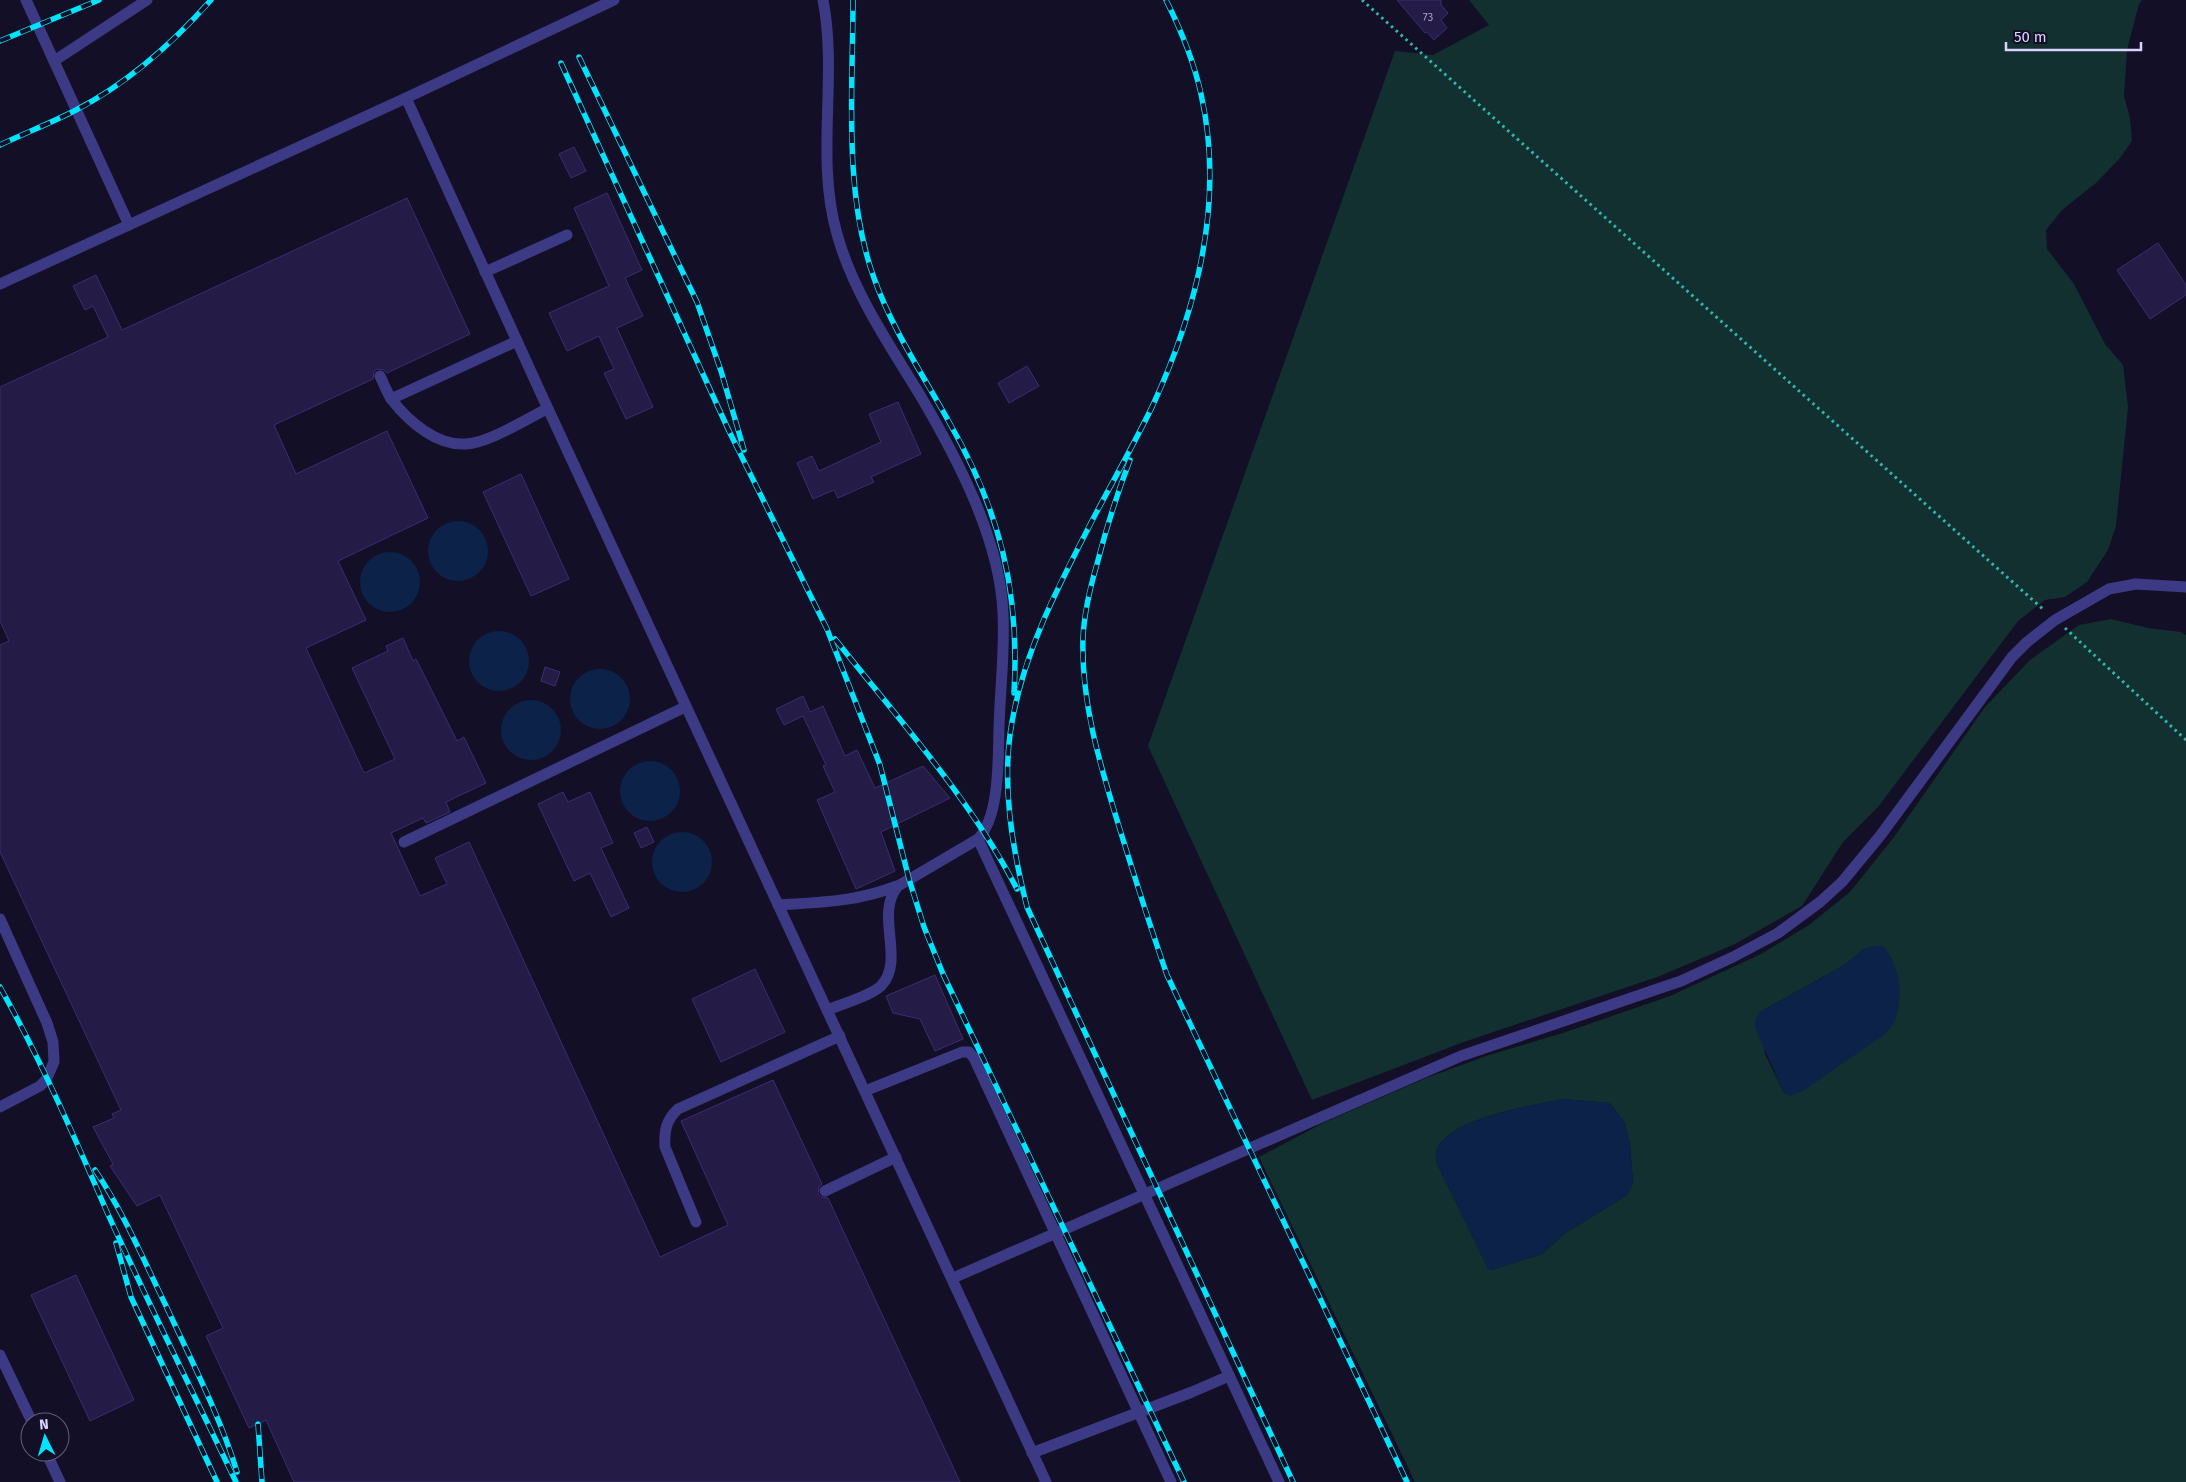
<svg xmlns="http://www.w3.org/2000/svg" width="2186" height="1482" font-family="'Fira Sans',sans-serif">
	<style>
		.green { fill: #12302f; fill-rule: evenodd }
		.water { fill: #0c2248 }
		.building { fill: #241b47; stroke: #3b2d73 }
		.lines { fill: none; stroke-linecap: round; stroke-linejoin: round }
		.path { stroke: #2fb8b0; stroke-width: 3; stroke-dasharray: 2.5 4; stroke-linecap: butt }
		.lane { stroke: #3d3a85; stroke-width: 11 }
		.rail-casing { stroke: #00e5ff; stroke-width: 5.5 }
		.rail { stroke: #130f26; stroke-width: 4; stroke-dasharray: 11; stroke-linecap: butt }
		.labels { text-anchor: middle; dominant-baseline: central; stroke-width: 4.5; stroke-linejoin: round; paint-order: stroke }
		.number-label { font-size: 11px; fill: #aca6d1 }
	</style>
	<rect width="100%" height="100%" fill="#130f26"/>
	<g class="green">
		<polygon points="1469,0 2142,0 2139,4 2127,50 2124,96 2130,118 2132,141 2120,158 2096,183 2062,210 2046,230 2047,249 2074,284 2105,344 2123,365 2128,407 2116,526 2108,550 2087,582 2065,597 2045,600 2018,621 1878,807 1843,842 1802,906 1735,944 1660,976 1461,1043 1312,1100 1148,746 1395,51 1433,55 1489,25"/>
		<path d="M2111,619l37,9 33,4 5,3v847h-771l-156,-325 64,-34 103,-45 63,-23 74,-22 107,-37 91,-42 48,-29 41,-33 44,-55 91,-130 45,-47 49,-35zM1865,948l-81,145 -19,-39 -5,-42 86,-48zM1562,1099l48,4 15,20 5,22 3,38 -6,12 -63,39 -22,20 -51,16 -3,-2 -51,-104c-1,-6 -2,-14 2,-19 22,-29 88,-38 123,-46z"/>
	</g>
	<g class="water">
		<circle cx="458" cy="551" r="30"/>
		<circle cx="390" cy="582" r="30"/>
		<circle cx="499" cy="661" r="30"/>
		<circle cx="600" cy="699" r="30"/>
		<circle cx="531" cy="730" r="30"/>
		<circle cx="650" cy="791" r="30"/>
		<circle cx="682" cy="862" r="30"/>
		<path d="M1873,946h10c17,17 22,57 10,78 -3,5 -7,9 -11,12l-79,55 -13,5 -6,-3 -29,-65v-7l5,-9 86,-48 19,-16z"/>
		<path d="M1562,1099l48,4 15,20 5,22 3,38 -6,12 -63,39 -22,20 -51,16 -3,-2 -51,-104c-1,-6 -2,-14 2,-19 23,-29 88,-38 123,-46z"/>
	</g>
	<g class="building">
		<polygon points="1397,0 1441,0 1441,5 1448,13 1441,20 1447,28 1434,40 1427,32 1425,33"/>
		<polygon points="574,147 586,171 571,178 559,154"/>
		<polygon points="607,193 642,270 625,278 643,316 617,328 653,407 626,419 604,373 614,369 599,336 567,351 549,313 609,286 574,208"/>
		<polygon points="407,198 470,334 387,373 384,370 377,369 374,372 373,379 274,425 296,474 387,431 428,518 338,561 366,620 306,648 364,773 395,759 352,668 388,651 386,646 403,638 413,661 416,659 457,741 464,737 486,783 446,802 450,812 426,823 423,818 391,833 420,896 447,884 435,858 469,842 660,1257 728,1225 681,1121 773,1080 822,1184 819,1187 818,1194 821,1197 828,1198 960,1482 294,1482 266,1420 249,1428 206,1336 223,1328 160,1195 137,1206 110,1166 113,1164 93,1127 114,1118 112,1114 121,1110 0,852 0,645 9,641 0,621 0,387 108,337 93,306 85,310 73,286 96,275 122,330"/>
		<polygon points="2158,243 2186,285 2186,295 2150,319 2117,270"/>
		<polygon points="1027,366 1039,386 1009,403 998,383"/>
		<polygon points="898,402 921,454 871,477 874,482 838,498 834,490 813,499 797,463 812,456 819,471 881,442 869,414"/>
		<polygon points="521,474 569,579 531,596 483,492"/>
		<polygon points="545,667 560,672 555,686 541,681"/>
		<polygon points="803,696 810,712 823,706 845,756 857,750 875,788 923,766 950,798 881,832 895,871 856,889 817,800 835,792 823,766 826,765 803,716 784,725 776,709"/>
		<polygon points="563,792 568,802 590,792 613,843 601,848 629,908 611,917 590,873 574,881 538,804"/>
		<polygon points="647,827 654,842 641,848 634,833"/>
		<polygon points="755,969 785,1032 721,1062 692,999"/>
		<polygon points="935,975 963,1039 935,1051 920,1019 893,1013 886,996"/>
		<polygon points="76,1275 134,1400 90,1421 31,1295"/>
	</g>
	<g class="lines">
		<g class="path">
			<polyline points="1362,0 2045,611"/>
			<polyline points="2065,628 2186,740"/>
		</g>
		<g class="lane">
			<polyline points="26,0 129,225"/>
			<path d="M823,0c15,77 -8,158 14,234 16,58 52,110 83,161 37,63 80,144 83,218 2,38 -3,77 -4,115 -1,31 1,88 -21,111l-80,47c-24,28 8,74 -17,100 -11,10 -39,18 -54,24"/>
			<polyline points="54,61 147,0"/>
			<polyline points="406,98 543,398 1046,1482"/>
			<polyline points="485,272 567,235"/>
			<polyline points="0,284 406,98 614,0"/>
			<path d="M380,376c4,8 7,17 12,24 17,22 45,46 74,44 23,-1 60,-25 81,-35"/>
			<polyline points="391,399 517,341"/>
			<polyline points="978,839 1279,1482"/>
			<polyline points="404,842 685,707"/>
			<path d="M778,905c44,-3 77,-3 119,-19"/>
			<polyline points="0,919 47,1023 53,1042 54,1062 46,1080 40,1086 0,1107"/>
			<polyline points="865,1091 962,1052 969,1052 974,1058 1171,1482"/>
			<polyline points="825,1191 896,1157"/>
			<path d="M696,1222l-31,-75c-1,-16 1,-27 13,-38l162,-73"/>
			<polyline points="953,1278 1461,1056 1681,981 1733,957 1778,933 1820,902 1842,882 1880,836 2012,657 2027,642 2055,620 2109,589 2136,584 2186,587"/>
			<polyline points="0,1355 32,1422"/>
			<polyline points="46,1452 60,1482"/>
			<polyline points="1032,1453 1192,1392 1229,1376"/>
		</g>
		<defs>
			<g id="rail">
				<path d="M853,0c0,89 -10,193 21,278 18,51 49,97 75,144 51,89 71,169 65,271"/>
				<path d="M1166,0c15,30 28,62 35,94 24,106 -4,216 -49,313 -18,37 -39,74 -58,110 -34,66 -69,131 -82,205 -11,61 0,125 15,185l266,575"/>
				<polyline points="0,41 99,0"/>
				<polyline points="579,57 697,302 721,371 744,450"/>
				<polyline points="561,63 729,431 827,629 880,765 909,879 924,927 943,974 1184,1482"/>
				<path d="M0,145c25,-12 51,-22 76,-35 52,-27 96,-66 135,-110"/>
				<path d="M1130,460c-13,34 -24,69 -33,104 -7,24 -13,49 -14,74 -2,63 16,123 34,182 16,52 32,103 50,155l240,507"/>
				<path d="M835,639c64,81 135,159 182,250"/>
				<path d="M0,987c41,73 74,149 107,225 41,91 86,180 129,270"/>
				<path d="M95,1170c29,43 49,91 72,138 25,54 53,108 70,164"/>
				<polyline points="116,1243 131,1297 217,1482"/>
				<polyline points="258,1424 262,1482"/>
			</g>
		</defs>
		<use href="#rail" class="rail-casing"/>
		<use href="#rail" class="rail"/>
	</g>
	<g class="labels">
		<g class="number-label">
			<text x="1428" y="17">73</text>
		</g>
	</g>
	<g transform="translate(45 1437) rotate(355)"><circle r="24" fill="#130f26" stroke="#625e7d"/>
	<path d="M0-4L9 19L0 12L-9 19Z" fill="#00e5ff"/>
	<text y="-8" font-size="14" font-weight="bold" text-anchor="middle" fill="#d9d4ff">N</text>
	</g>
	<path d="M2006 42v8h135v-8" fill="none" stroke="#d9d4ff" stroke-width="2.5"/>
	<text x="2014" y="42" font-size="15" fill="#d9d4ff" stroke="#130f26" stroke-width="4" paint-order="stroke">50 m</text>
</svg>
